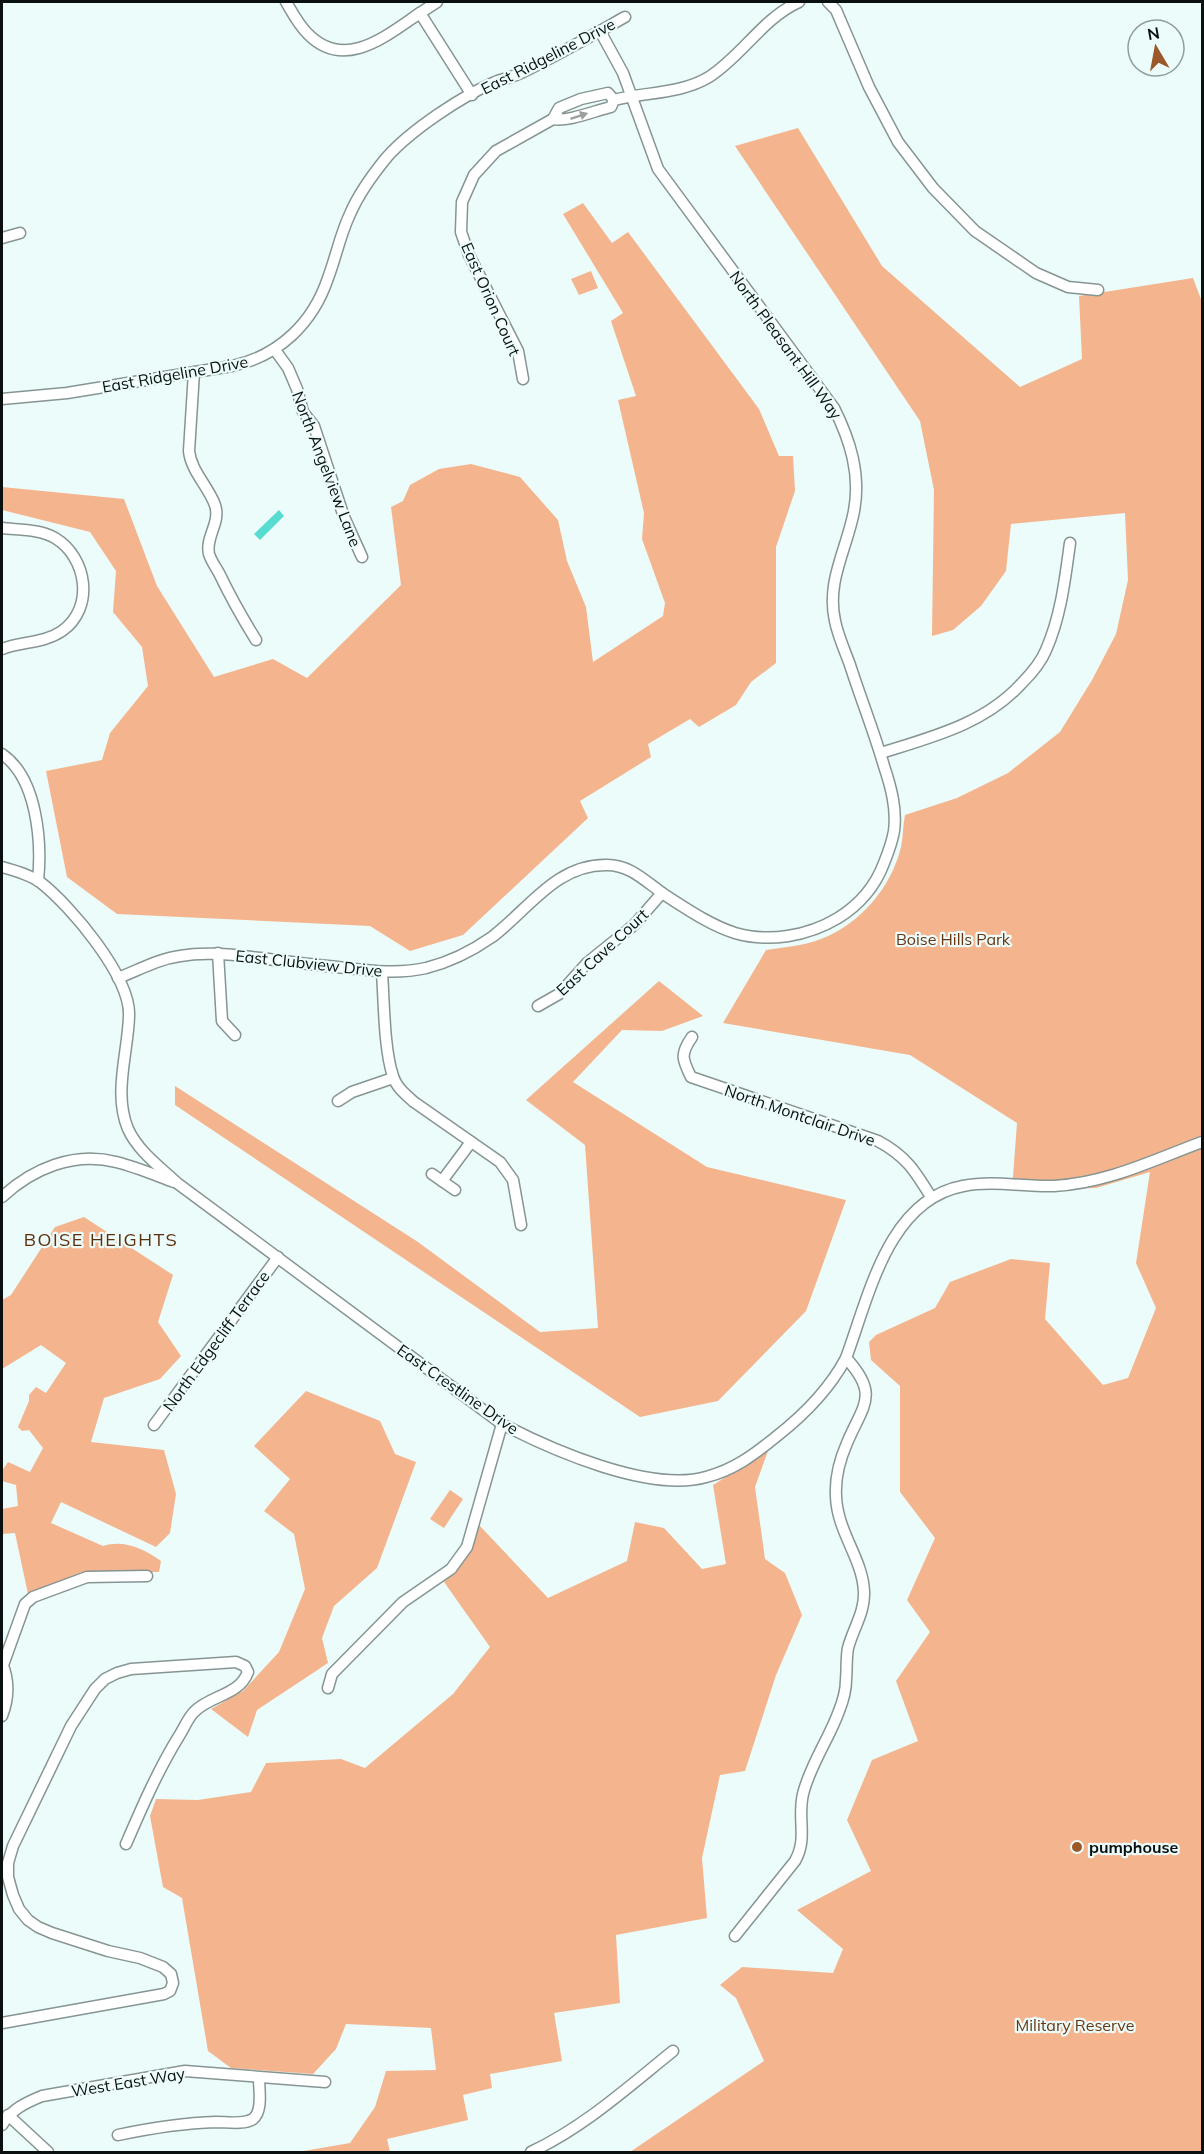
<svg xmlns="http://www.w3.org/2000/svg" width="1204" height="2154" font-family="Mulish,sans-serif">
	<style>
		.green { fill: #f4b58e }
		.water { fill: #58dbd0 }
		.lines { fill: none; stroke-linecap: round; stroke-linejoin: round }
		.minor-casing { stroke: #869593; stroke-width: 13 }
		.minor { stroke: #fff; stroke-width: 10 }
		.oneway { fill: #9d9f9f }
		.poi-dot { fill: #9b5829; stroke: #ebfcfa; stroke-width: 2 }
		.labels { text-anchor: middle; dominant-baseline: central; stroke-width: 4.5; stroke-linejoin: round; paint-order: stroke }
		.street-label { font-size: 16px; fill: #0a0f0f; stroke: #ebfcfa }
		.park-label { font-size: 16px; fill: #683510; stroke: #ebfcfa }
		.poi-label { font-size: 16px; font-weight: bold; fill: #0a0f0f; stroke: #ebfcfa; text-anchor: start }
		.neighbourhood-label { font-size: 18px; letter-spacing: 1.5px; fill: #5c2f0d; stroke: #ebfcfa }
	</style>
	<rect width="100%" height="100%" fill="#ebfcfa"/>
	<g class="green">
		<path d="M798,128l84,138 138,121 62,-28 -3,-63 114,-18 9,24v1850h-572l134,-91 -28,-63 -16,-13 22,-18 91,6 10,-24 -46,-39 74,-39 -24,-51 25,-60 46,-19 -22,-60 34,-49 -23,-32 28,-62 -35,-46v-106l-29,-26 -2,-18 7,-7 59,-27 15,-26 61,-23 39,4 -5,56 58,66 25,-7 28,-70 -20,-45 14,-91 -54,16 -84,2 5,-67 -107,-68 -187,-32 43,-73c18,-3 38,-4 55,-11 39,-15 70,-51 80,-92 2,-10 2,-22 4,-32l52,-17 51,-25 52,-41 32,-52 24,-46 12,-54 -3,-67 -114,11 -5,47 -25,35 -28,24 -21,6 2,-146 -14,-69 -185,-275z"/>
		<polygon points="583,203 612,243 628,232 759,409 779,456 793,456 795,491 776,547 776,663 751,682 736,705 699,727 690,719 648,744 651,757 580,801 588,818 463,935 410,951 370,926 117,914 67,877 46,771 102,760 110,733 148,686 142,647 113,612 116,571 90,532 2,510 2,487 124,499 157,586 214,677 273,659 307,678 401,585 391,507 403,501 410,485 439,469 471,464 520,477 558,520 567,561 586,607 593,662 663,616 665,603 642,539 644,513 618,400 636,396 611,321 623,313 563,214"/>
		<polygon points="591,271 598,288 579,295 571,279"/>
		<polygon points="659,981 703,1016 662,1031 622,1030 573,1082 707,1167 846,1200 806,1311 718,1401 640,1417 175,1105 175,1086 418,1242 540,1332 598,1328 585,1145 526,1100"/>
		<path d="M84,1217l89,58 -15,47 23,34 -21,23 -56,19 -13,44 73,8 12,44 -6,39 -14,14 -95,-45 -10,21 52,23c20,-7 42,3 58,15l-2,11h-77l-54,22 -13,-61 -13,1v-25l16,-3 -2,-21 -14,-4v-10l6,-9 22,10 13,-24 -14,-18 -7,1 -4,-4 11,-26v-6l7,-8 10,6 20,-30 -25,-18 -39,24v-69l9,-5 44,-68z"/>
		<polygon points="306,1391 380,1421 395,1454 416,1462 377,1568 334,1606 322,1638 328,1663 257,1710 248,1737 211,1709 243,1691 279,1652 305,1589 294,1534 264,1511 290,1479 254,1446"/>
		<polygon points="768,1451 755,1487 765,1559 785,1573 802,1615 776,1675 745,1771 720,1775 702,1858 707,1918 616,1935 620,2003 554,2013 562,2061 490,2074 492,2088 463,2095 468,2120 387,2139 390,2152 298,2152 350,2143 375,2107 386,2071 436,2070 431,2028 346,2024 336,2049 313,2074 231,2068 208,2051 182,1898 163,1887 150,1816 156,1799 198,1800 251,1792 266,1763 341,1759 365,1768 453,1694 490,1647 444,1582 465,1558 479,1525 548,1598 627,1561 635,1522 664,1528 702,1569 726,1564 713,1485"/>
		<polygon points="450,1490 463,1499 444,1528 430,1519"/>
	</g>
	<polygon class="water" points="279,510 284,516 260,540 254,534"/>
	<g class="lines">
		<defs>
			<g id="minor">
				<path d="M286,2c6,10 12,22 21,31 37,39 79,3 113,-20l52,82"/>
				<polyline points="828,2 836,10 869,87 898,142 933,188 975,231 1036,273 1068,287 1098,290"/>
				<polyline points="420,13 437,2"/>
				<path d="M614,100l-6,-7 -27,6 -22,9 -6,11c15,3 41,-8 58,-12l3,-7c31,-8 67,-6 95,-23 33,-21 54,-59 90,-75"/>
				<polyline points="2,238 20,233"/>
				<polyline points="275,350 288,368 297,389 303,412 314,426 344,517 362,557"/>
				<path d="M194,372l-5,79c2,20 19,35 26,54 6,18 -10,32 -6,49 2,7 8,15 11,21 11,23 23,44 36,65"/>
				<polyline points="523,379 518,351 469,255 461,232 462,202 474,175 496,151 553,119"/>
				<path d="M2,399l65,-6 165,-27c47,-10 81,-43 96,-88 8,-21 12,-43 22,-64 9,-21 23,-40 37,-57 24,-27 75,-61 108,-75 8,-3 18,-5 26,-9 35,-17 70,-37 104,-56"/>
				<path d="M2,528c16,2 38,1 53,10 32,19 40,70 7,93 -19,13 -40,10 -60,18"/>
				<path d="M881,753c51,-16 104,-29 141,-70 9,-9 19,-21 24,-33 15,-34 19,-71 24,-107"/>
				<path d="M2,754c35,24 40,87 36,127"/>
				<path d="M2,867c11,3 28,8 38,15 30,23 91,95 89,134 -1,37 -16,77 -1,113 10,22 32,38 49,54l325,241c50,26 148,69 204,53 28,-7 49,-23 71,-41 28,-22 52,-46 69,-78 23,-62 42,-158 117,-172 30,-6 61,1 91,0 54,-3 99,-26 148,-44"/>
				<polyline points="218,953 222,1021 235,1035"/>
				<path d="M382,972c2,29 2,78 11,104 3,11 13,19 21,26l86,60 13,18 8,45"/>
				<path d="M118,978c21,-8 40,-19 62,-22 27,-5 54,-1 80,2 29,4 57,7 86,10 27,3 53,6 80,0 24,-6 46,-17 66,-31 37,-28 64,-73 115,-72 24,0 39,17 58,30 22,14 45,30 70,38 34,10 73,3 103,-15 21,-13 37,-31 46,-55 4,-10 8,-20 10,-32 3,-22 -3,-44 -10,-65 -10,-34 -23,-67 -34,-101 -5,-14 -12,-29 -15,-44 -9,-40 12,-72 19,-110 7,-37 -4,-71 -20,-103l-176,-239 -35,-96 -23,-42"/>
				<polyline points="538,1006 559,994 587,963 634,925 662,893"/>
				<path d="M692,1037c-12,17 -10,22 -1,40l187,64c28,15 37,30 53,56"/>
				<polyline points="338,1101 352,1092 393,1078"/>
				<polyline points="432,1174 455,1190"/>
				<polyline points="442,1181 471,1142"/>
				<path d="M2,1197c30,-28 72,-46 114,-35 20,5 39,13 58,20"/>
				<polyline points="154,1425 278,1257"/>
				<path d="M2,1663c7,17 7,35 0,53"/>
				<polyline points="3,1665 25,1604 33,1597 87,1577 147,1576"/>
				<polyline points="328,1688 332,1674 403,1602 451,1569 467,1547 502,1424"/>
				<path d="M735,1936l60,-75c13,-23 2,-42 8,-67 7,-29 26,-55 36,-83 4,-10 7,-20 7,-31 1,-11 0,-21 2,-32 5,-19 17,-36 16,-56 -1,-33 -27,-60 -28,-96 -1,-17 4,-37 11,-53 16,-38 33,-48 -1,-85"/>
				<path d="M2,2023l162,-29 6,-3 3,-8 -2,-9 -8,-7 -23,-9 -32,-7 -56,-18 -14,-6 -10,-7 -9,-11 -6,-14 -5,-18v-14l5,-17 58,-120 24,-37 10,-10 12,-6 14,-4 105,-7 9,4 3,6c-9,24 -38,23 -54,40 -6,6 -10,16 -15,24 -21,34 -37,71 -53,108"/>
				<polyline points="8,2115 48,2152"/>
				<path d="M2,2125c10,-16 23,-22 40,-29l143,-25 140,11"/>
				<path d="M118,2135c33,-7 65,-12 98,-13 11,0 28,3 37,-3 10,-8 6,-29 6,-41"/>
				<path d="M531,2152c53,-25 96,-64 142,-101"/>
			</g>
		</defs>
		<use href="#minor" class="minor-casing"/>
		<use href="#minor" class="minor"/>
	</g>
	<defs><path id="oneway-solid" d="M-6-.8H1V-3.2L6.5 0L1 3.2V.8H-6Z" transform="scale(1.5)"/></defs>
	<use class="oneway" href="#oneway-solid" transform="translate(579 116) rotate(-18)"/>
	<circle class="poi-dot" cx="1077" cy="1847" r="6"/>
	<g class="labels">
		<g class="street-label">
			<text transform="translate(548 56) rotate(-27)">East Ridgeline Drive</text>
			<text transform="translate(491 299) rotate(66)">East Orion Court</text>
			<text transform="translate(786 345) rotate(54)">North Pleasant Hill Way</text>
			<text transform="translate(175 374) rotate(-10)">East Ridgeline Drive</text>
			<text transform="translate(327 469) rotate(69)">North Angelview Lane</text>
			<text transform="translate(602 952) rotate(-43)">East Cave Court</text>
			<text transform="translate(309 963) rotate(6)">East Clubview Drive</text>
			<text transform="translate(800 1115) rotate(19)">North Montclair Drive</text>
			<text transform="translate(216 1341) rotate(-54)">North Edgecliff Terrace</text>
			<text transform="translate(458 1389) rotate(35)">East Crestline Drive</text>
			<text transform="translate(128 2082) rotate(-9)">West East Way</text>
		</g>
		<g class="park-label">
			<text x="953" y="939">Boise Hills Park</text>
			<text x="1075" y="2025">Military Reserve</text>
		</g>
		<g class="poi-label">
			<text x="1089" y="1847">pumphouse</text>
		</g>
		<g class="neighbourhood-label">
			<text x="101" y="1239">BOISE HEIGHTS</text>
		</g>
	</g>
	<rect width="1204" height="2154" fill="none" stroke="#0a0f0f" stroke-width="6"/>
	<g transform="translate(1156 48) rotate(350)"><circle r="28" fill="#ebfcfa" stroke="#919d9c" stroke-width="1.5"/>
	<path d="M0-4.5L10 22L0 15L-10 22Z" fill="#9b5829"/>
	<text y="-9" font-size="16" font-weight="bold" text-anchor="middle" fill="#0a0f0f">N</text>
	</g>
</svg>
